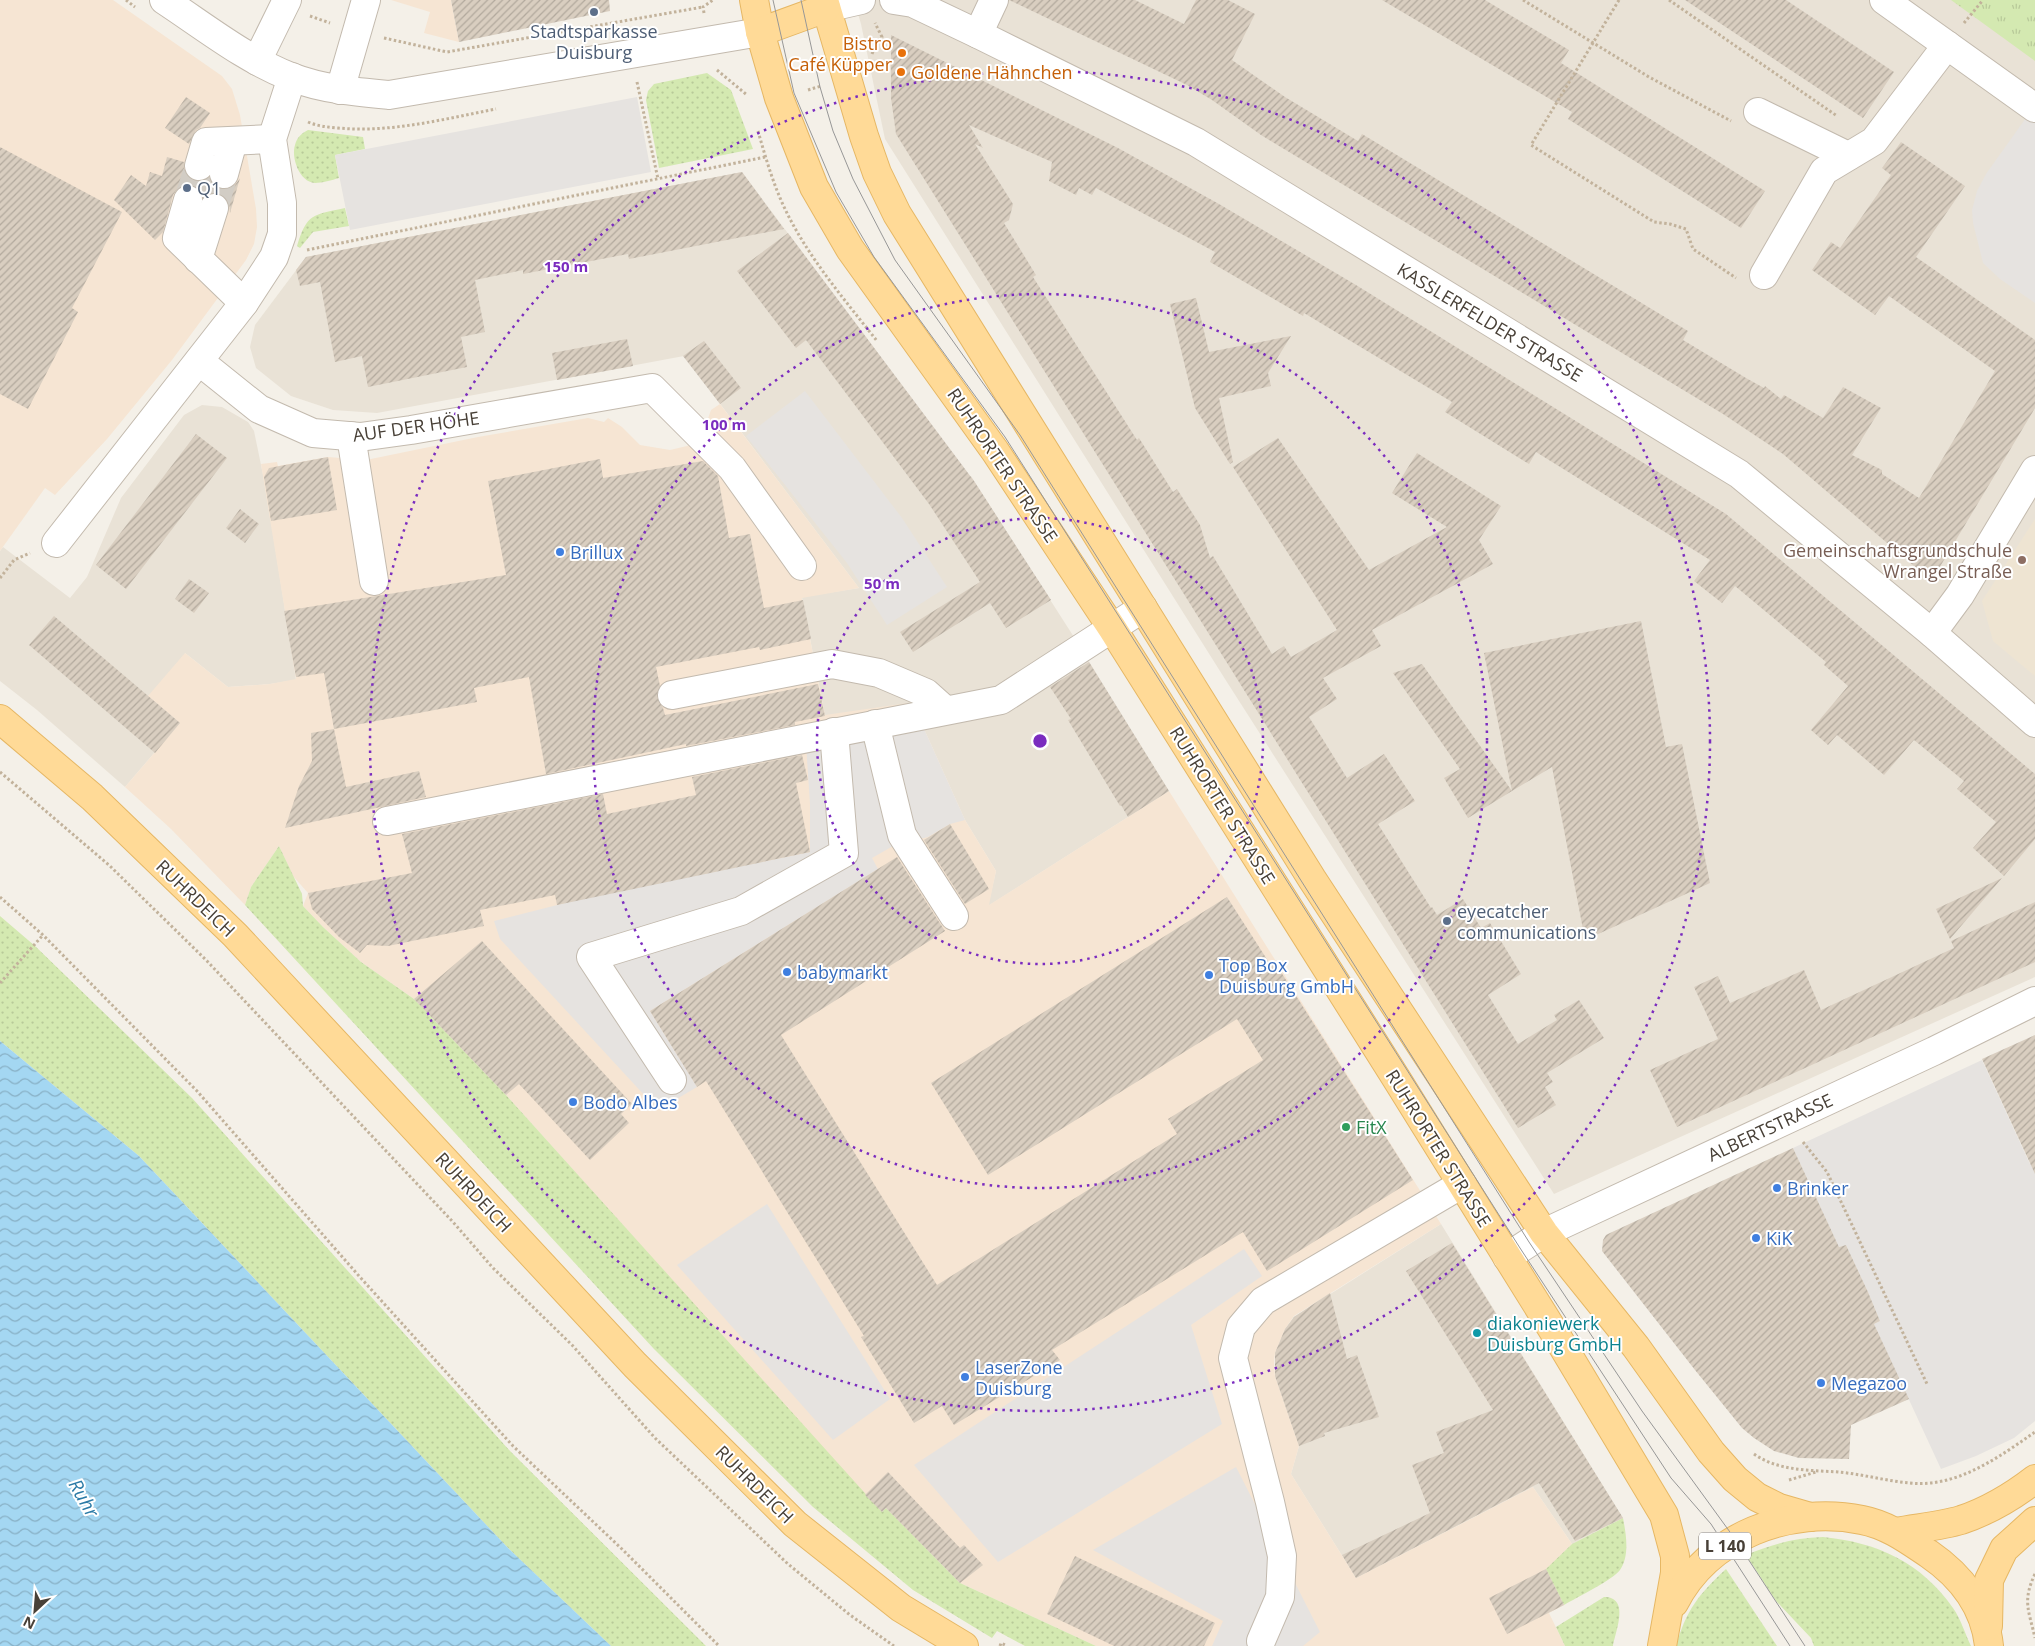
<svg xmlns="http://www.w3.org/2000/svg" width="2035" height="1646" font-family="'Open Sans',sans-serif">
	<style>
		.residential { fill: #e9e2d6 }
		.commercial { fill: #f6e5d3 }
		.education { fill: #eee4d2 }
		.grass { fill: url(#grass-dots) }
		.park { fill: url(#park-tufts) }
		.parking { fill: #e6e3e0 }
		.water { fill: url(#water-waves) }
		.building { fill: url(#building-hatch) }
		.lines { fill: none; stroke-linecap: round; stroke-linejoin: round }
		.minor-tunnel { stroke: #d2cdc5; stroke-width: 28; stroke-dasharray: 28 14; stroke-linecap: butt }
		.minor-casing { stroke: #c3baae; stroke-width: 30 }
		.major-casing { stroke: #e6b764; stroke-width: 30 }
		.path { stroke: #c2b29b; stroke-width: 3; stroke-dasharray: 2.5 2.5; stroke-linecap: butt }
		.minor { stroke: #fff; stroke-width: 28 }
		.major { stroke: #ffda97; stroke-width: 28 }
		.tram { stroke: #979797; stroke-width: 1 }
		.ring { fill: none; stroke: #7b2cbf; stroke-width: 2.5; stroke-dasharray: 2.5 5 }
		.service-dot { fill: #5c6f8a; stroke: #fff; stroke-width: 2 }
		.food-dot { fill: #e8710a; stroke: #fff; stroke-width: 2 }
		.shop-dot { fill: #3f7fe0; stroke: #fff; stroke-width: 2 }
		.education-dot { fill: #8d6e63; stroke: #fff; stroke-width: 2 }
		.leisure-dot { fill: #2e9e5b; stroke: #fff; stroke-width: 2 }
		.culture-dot { fill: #0f9aa8; stroke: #fff; stroke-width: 2 }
		.labels { text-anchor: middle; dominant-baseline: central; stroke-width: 4; stroke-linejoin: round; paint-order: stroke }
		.shield { fill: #fff; stroke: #7f7973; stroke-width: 1 }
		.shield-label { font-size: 16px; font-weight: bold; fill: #484037 }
		.service-label { font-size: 18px; fill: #4e5e75; stroke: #fff; text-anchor: start }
		.food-label { font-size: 18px; fill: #c56008; stroke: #fff; text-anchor: end }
		.street-label { font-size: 18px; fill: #484037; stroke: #fff }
		.education-label { font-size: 18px; fill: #785e54; stroke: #fff; text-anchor: end }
		.shop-label { font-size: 18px; fill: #366cbe; stroke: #fff; text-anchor: start }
		.leisure-label { font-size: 18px; fill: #27864d; stroke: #fff; text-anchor: start }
		.culture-label { font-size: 18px; fill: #0d838f; stroke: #fff; text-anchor: start }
		.water-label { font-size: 19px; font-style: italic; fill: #2a7aa6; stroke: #fff }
		.centre { fill: #7b2cbf; stroke: #fff; stroke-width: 2.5 }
		.ring-label { font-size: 15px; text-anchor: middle; font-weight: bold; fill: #7b2cbf; stroke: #fff; stroke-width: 4; stroke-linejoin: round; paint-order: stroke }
	</style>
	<defs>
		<pattern id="grass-dots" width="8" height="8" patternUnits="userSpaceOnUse" patternTransform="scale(1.25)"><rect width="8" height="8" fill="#d4e9b1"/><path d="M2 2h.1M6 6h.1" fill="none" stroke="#b8c999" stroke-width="1.8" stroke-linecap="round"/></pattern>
		<pattern id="park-tufts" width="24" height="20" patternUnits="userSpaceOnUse" patternTransform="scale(1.25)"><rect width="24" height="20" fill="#d4e9b1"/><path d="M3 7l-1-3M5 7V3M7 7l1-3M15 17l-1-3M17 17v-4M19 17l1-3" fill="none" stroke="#b8c999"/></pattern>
		<pattern id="water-waves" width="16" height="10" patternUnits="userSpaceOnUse" patternTransform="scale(1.25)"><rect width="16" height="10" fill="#a4d7f2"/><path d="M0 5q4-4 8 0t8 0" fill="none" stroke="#88b0c5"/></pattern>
		<pattern id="building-hatch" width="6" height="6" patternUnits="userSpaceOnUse" patternTransform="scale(1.25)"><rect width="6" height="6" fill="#d9cec0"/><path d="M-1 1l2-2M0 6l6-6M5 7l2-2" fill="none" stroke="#b2a99d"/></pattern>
	</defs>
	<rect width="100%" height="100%" fill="#f4f0e8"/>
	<g class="residential">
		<polygon points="854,0 2035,0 2035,977 1554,1194 1225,679 885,139 861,24"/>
		<polygon points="742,172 964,468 968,477 971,476 1072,634 1169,791 988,906 996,871 965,820 920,720 825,716 802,597 859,588 684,356 377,413 333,410 291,396 256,368 250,347 255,325 306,257"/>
		<polygon points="202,405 222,407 248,422 254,431 266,489 296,680 270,684 228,687 185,653 180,723 125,787 37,710 0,681 0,551 3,547 70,598 87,577 121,498 184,415"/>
		<polygon points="1441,1224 1623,1518 1572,1544 1533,1487 1356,1578 1291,1474 1299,1446 1275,1376 1275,1353 1285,1329 1294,1317"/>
	</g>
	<g class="commercial">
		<polygon points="0,0 113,0 222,76 232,89 240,115 256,209 257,227 254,244 246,260 172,360 107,439 55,495 45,488 0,551"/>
		<polygon points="391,0 451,0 459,42 424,33 430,12"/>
		<polygon points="720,404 859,588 802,598 825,715 915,702 920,720 965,820 996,871 989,905 1169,791 1441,1224 1294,1316 1285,1329 1275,1353 1274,1363 1275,1376 1299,1446 1291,1474 1356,1578 1533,1487 1572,1544 1547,1569 1564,1605 1549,1613 1565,1646 1096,1646 960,1583 886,1508 882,1512 865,1495 506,1095 414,999 361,962 323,927 303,906 308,893 293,876 279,846 251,887 245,905 171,829 125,787 180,723 148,696 185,653 228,687 270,684 296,679 261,464 277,462 278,466 328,457 366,460 478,437 588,418 604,422 608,418 622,427 640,445 670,450 687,446 694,442 704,430 711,410"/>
	</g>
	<polygon class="education" points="2035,519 2035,676 1993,641 1982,601"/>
	<g class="grass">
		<polygon points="707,73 731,90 753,149 659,168 646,100 648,91 654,84"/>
		<path d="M308,130l55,7 2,12 -30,6 4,23c-7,2 -17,5 -24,5 -16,-1 -24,-26 -20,-38 2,-8 7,-12 13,-15z"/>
		<path d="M345,208l4,18 -36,6 -13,16 -3,-2c10,-33 16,-31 48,-38z"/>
		<polygon points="279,846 302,894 303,906 323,927 361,962 414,999 506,1095 882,1512 886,1508 960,1583 1096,1646 1025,1646 997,1631 992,1638 913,1590 813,1507 654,1349 245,905 251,887"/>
		<polygon points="0,916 35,946 192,1098 511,1452 706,1646 611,1646 508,1548 139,1156 0,1041"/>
		<path d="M1623,1518c3,16 7,37 -3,52 -6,9 -44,28 -56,35l-18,-36 26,-25z"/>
		<path d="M1823,1537c54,5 99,26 130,71 8,11 12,26 18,38h-157l-3,-8 -35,-37 -30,-46c26,-11 49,-17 77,-18z"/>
		<path d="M1726,1569l51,77h-101c10,-36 23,-52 50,-77z"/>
		<path d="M1604,1597c26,0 12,33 9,49h-48l-9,-19z"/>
	</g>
	<polygon class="park" points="1951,0 2035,0 2035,61"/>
	<g class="parking">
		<polygon points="637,97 651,172 350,230 335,155"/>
		<polygon points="2028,115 2035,120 2035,303 2000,279 1983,263 1973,223 1972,210 1977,191 1986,174"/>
		<polygon points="805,391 902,518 947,587 887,625 847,563 746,436"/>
		<polygon points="920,720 965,820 950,824 928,837 893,846 872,858 878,869 650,1011 697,1087 658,1110 500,939 494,921 577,900 810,852 810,804 806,744"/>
		<polygon points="1982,1060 2029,1162 2030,1164 2035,1162 2035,1421 2014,1438 1976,1456 1941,1469 1874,1324 1880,1321 1868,1292 1846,1245 1839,1247 1793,1148"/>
		<polygon points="767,1204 890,1399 833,1440 677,1265"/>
		<polygon points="1244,1249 1262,1276 1191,1325 1222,1424 998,1562 914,1465"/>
		<polygon points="1236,1467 1320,1632 1303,1646 1212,1646 1223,1621 1093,1550"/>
	</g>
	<polygon class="water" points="0,1041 139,1156 508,1548 611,1646 0,1646"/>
	<g class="building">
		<polygon points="451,0 609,0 610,11 459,42"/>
		<polygon points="1009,0 1135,0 1184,24 1196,0 1228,0 1255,14 1232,60 1285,97 1358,141 1362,134 1688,331 1683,340 1746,378 1764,388 1765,386 1781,399 1784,395 1823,418 1843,387 1881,408 1852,455 1882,470 1882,474 1919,498 1995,371 1889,296 1875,315 1812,270 1831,242 1840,248 1891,175 1882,168 1901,142 1965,186 1916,257 2035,340 2035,408 1938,570 1921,572 1783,454 1723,414 1261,135 1212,100 1187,85"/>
		<polygon points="1382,0 1485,0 1569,50 1561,63 1765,191 1741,228 1568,119 1572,112"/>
		<polygon points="1685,0 1786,0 1894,72 1863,118"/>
		<polygon points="891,35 1118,148 1219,204 1356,285 1726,514 2035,774 2035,839 2004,876 1973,848 1996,822 1957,789 1964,781 1914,740 1884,775 1837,735 1828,745 1811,730 1848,686 1824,665 1826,662 1735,586 1722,603 1694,581 1710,560 1536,452 1529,464 1445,412 1452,402 1304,313 1303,316 1210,262 1215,252 1096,188 1092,195 1079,188 1076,195 1049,181 1052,162 969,125 983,148 975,144 1013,204 1009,220 1004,223 1036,275 1033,277 1137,440 1139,438 1173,492 1177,489 1200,525 1210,558 1213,556 1272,654 1284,646 1291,657 1337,630 1233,467 1278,438 1369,570 1447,527 1392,493 1417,453 1501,506 1479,540 1493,564 1372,630 1381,646 1323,678 1337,699 1309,717 1347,778 1384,754 1415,801 1378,824 1431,908 1432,907 1437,915 1463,899 1481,928 1490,923 1521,974 1488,995 1518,1044 1557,1020 1554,1015 1579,1000 1604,1038 1547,1073 1553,1082 1545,1087 1556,1105 1518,1128 896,134 891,98"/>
		<polygon points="186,97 210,113 200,128 196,130 189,144 165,128"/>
		<polygon points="0,147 122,212 72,308 78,312 28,409 0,394"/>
		<polygon points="167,157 184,162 184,170 187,176 194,181 202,181 209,178 213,185 219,189 228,189 235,185 240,178 230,213 229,204 226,198 219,193 210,193 203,197 199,189 192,185 184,185 178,188 173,195 163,232 155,240 114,200 131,175 146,186 150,172 162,176"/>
		<polygon points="742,172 784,229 629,259 628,254 523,274 523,270 475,280 485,332 461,337 467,367 368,387 362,356 335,362 320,282 300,286 296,270 306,257"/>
		<polygon points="788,233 974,481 1051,600 1006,628 990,603 913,652 900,632 980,582 929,504 806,340 796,348 737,271"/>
		<polygon points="1196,298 1209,352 1291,336 1268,373 1271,386 1219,398 1233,462 1230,464 1195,408 1170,304"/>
		<polygon points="627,339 633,366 557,380 552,353"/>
		<polygon points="704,341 741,388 720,404 683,356"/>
		<polygon points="196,434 227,458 126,589 96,565"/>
		<polygon points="328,457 337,510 271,521 264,477 269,468"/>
		<polygon points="600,459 603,478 703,461 718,476 729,538 750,534 764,608 803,600 811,639 760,650 759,647 656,667 660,686 657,697 663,708 665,715 818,684 825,716 795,722 795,725 686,746 686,744 546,774 529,677 474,688 477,702 334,729 346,787 419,771 426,797 285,828 299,786 312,761 311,733 334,729 324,673 296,677 284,611 506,575 488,481"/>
		<polygon points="240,509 259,524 245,543 226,528"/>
		<polygon points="189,579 209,593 194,613 175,599"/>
		<polygon points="54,616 180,723 155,753 29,645"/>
		<polygon points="1641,621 1666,747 1682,744 1710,883 1585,940 1552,767 1512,791 1484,653"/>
		<polygon points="1089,662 1169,791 1128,817 1121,805 1120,806 1068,720 1071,719 1050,687"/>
		<polygon points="1422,664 1512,791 1468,818 1444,778 1460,769 1393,673"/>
		<polygon points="802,755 808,780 796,783 810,852 557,905 555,895 480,910 484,926 388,946 367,945 360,953 339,937 312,909 308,893 412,873 402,834 603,794 607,814 696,795 692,777"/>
		<polygon points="950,824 989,889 965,904 924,840"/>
		<polygon points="897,857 945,931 781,1035 937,1285 1177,1134 1168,1119 1263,1060 1237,1019 988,1175 931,1083 1227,897 1270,964 1274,961 1413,1180 1267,1271 1243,1232 1052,1350 1060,1360 954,1425 942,1406 914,1423 861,1337 864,1336 706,1081 697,1087 650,1011"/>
		<polygon points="2002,878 1950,939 1936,909"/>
		<polygon points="2035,902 2035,962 1677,1127 1650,1070 1718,1039 1694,987 1718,976 1730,1003 1804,970 1821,1010 1954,948 1951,941"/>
		<polygon points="482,941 632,1104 621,1114 629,1123 590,1160 519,1084 506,1095 414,999"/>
		<polygon points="2035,1035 2035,1174 1982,1059"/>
		<polygon points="1793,1148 1839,1247 1846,1245 1868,1292 1880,1321 1874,1324 1909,1399 1851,1425 1849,1459 1799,1458 1774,1451 1754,1438 1742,1428 1695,1370 1602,1251 1603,1240 1606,1235 1610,1233"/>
		<polygon points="1452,1243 1623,1518 1575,1541 1539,1483 1356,1578 1342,1555 1430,1513 1412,1465 1444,1453 1436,1432 1493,1410 1406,1271"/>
		<polygon points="1330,1293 1347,1359 1357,1355 1379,1417 1324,1433 1325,1436 1299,1446 1275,1376 1275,1353 1285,1329 1294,1317"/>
		<polygon points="888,1472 960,1548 964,1545 983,1565 960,1583 886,1508 882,1512 865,1495"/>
		<polygon points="1075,1556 1215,1623 1204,1646 1114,1646 1047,1614"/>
		<polygon points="1546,1569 1564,1605 1507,1634 1489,1598"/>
	</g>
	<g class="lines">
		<g class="minor-tunnel">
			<polyline points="188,200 199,166"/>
			<polyline points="214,208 224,174"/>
		</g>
		<defs>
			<g id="minor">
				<path d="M164,0c41,27 81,59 127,77 31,12 65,15 98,18l371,-63"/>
				<polyline points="894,0 913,3 978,34 1196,142 1739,474 1932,633 2035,723"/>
				<polyline points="1884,0 2035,108"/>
				<polyline points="826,8 861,0"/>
				<polyline points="978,34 994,0"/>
				<polyline points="257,61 287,0"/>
				<polyline points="340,90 366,0"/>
				<polyline points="1758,112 1848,156"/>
				<polyline points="199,166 206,142 272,139"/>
				<polyline points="224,174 233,141"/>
				<polyline points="188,200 177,238 244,303"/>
				<polyline points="198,259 214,208"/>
				<polyline points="1764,275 1824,171 1874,141 1947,45"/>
				<polyline points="199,361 259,409 313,433 360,437 411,430 652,388 732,468 802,566"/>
				<polyline points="351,436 374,581"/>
				<polyline points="56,543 244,303 274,257 282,234 282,203 272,139 292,77"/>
				<polyline points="1932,633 1960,595 2035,470"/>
				<polyline points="672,695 832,664 879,673 926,693 945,710"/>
				<polyline points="875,724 902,835 954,916"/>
				<polyline points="387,821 1001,700 1143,608"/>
				<polyline points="672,1080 591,957 741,911 844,853 834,732"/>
				<polyline points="1507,1257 1544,1233 1934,1051 2035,1001"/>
				<polyline points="1261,1641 1280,1597 1282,1556 1270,1502 1233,1358 1241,1327 1263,1301 1462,1184"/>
			</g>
			<g id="major">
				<polyline points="754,0 760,32 779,98 814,187 850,249 995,451 1112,628 1396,1078 1559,1340 1664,1515 1675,1556 1675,1573 1662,1646"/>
				<polyline points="824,0 864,136 877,173 897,214 1312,879 1544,1233 1636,1347 1711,1452 1735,1479 1757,1497 1779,1508 1810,1517"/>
				<polyline points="760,32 826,8"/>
				<polyline points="0,719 92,797 235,935 635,1365 795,1524 901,1608 964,1646"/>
				<path d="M1896,1532c21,-4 45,-6 65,-12 27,-9 52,-24 74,-41"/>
				<path d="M1674,1603c34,-67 116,-98 188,-83 26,5 46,20 67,34 32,22 56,53 60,92"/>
				<polyline points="1988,1626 1989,1580 2004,1549 2035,1521"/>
			</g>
		</defs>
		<use href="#minor" class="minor-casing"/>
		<use href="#major" class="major-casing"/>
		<g class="path">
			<polyline points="126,0 135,7"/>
			<polyline points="1523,0 1649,77 1731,121"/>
			<polyline points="1619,0 1531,145 1654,222 1670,224 1686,229 1693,249 1736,278"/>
			<polyline points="1669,0 1837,116"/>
			<polyline points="704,13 703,7 713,0"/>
			<polyline points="310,16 330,23"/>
			<polyline points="1964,23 1983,0"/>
			<polyline points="384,38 447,52 703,7"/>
			<polyline points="872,54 877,42 882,37 875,23"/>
			<polyline points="717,70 747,95"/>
			<polyline points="637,82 658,179"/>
			<polyline points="808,90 821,86"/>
			<path d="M308,122c9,4 19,5 30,6 53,5 106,-9 158,-19"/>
			<path d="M758,131c6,21 12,42 20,62 22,55 63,102 99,148"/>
			<polyline points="307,250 765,157"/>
			<polyline points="0,578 14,560 30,553"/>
			<polyline points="0,772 110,866 207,961 453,1222 493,1268 572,1345 655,1438 788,1564 850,1615 894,1646"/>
			<polyline points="0,897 43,935 197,1091 359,1276 513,1446 623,1550 719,1646"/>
			<polyline points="0,983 43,935"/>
			<polyline points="1803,1142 1827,1172 1927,1384"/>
			<path d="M1754,1454c24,17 55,16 84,18 24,2 48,9 72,11 47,5 89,-26 125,-51"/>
			<polyline points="1789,1480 1816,1472"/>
			<path d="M2035,1574c-13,27 -6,37 0,64"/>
			<polyline points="1000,1646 1001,1643 1007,1646"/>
		</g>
		<use href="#minor" class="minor"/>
		<use href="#major" class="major"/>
		<g class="tram">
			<polyline points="773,0 794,93 836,192 874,257 1005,437 1520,1248 1671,1478 1711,1524 1790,1646"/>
			<polyline points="801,0 820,87 833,131 853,179 895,260 1020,435 1529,1242 1642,1411 1735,1539 1805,1646"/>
		</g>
	</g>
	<g class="ring">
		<circle cx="1040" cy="741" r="223"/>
		<circle cx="1040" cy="741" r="447"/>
		<circle cx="1040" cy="741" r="670"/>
	</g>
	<g class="service-dot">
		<circle cx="594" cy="12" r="5"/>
		<circle cx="187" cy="188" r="5"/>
		<circle cx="1447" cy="921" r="5"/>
	</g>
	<g class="food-dot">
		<circle cx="902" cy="53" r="5"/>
		<circle cx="901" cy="72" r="5"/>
	</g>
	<g class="shop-dot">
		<circle cx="560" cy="552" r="5"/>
		<circle cx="787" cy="972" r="5"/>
		<circle cx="1209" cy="975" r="5"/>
		<circle cx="573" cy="1102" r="5"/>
		<circle cx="1777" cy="1188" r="5"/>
		<circle cx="1756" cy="1238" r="5"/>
		<circle cx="965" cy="1377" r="5"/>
		<circle cx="1821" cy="1383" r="5"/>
	</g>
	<circle class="education-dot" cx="2022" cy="560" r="5"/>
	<circle class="leisure-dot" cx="1346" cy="1127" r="5"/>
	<circle class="culture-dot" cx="1477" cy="1333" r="5"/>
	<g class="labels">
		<rect class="shield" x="1699" y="1532.5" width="52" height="27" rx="4"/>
		<g class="shield-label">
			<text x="1725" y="1546">L 140</text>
		</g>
		<g class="service-label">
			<text x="594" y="31" text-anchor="middle">Stadtsparkasse<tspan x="594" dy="21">Duisburg</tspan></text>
			<text x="197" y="188">Q1</text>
			<text x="1457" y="911">eyecatcher<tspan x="1457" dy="21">communications</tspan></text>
		</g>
		<g class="food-label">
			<text x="892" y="43">Bistro<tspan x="892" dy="21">Café Küpper</tspan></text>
			<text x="911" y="72" text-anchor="start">Goldene Hähnchen</text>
		</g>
		<g class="street-label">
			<text transform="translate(1490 322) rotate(31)">KASSLERFELDER STRASSE</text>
			<text transform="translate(416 426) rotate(-8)">AUF DER HÖHE</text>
			<text transform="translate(1003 465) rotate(56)">RUHRORTER STRASSE</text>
			<text transform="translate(1223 805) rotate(58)">RUHRORTER STRASSE</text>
			<text transform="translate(196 898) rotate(44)">RUHRDEICH</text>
			<text transform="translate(1770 1127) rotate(-25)">ALBERTSTRASSE</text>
			<text transform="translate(1439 1148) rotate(58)">RUHRORTER STRASSE</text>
			<text transform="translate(474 1192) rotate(47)">RUHRDEICH</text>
			<text transform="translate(755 1484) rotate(45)">RUHRDEICH</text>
		</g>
		<g class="education-label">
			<text x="2012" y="550">Gemeinschaftsgrundschule<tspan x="2012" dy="21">Wrangel Straße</tspan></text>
		</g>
		<g class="shop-label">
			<text x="570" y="552">Brillux</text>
			<text x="1219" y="965">Top Box<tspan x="1219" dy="21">Duisburg GmbH</tspan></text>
			<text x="797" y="972">babymarkt</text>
			<text x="583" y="1102">Bodo Albes</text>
			<text x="1787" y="1188">Brinker</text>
			<text x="1766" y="1238">KiK</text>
			<text x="975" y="1367">LaserZone<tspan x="975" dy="21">Duisburg</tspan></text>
			<text x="1831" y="1383">Megazoo</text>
		</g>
		<g class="leisure-label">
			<text x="1356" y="1127">FitX</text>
		</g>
		<g class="culture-label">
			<text x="1487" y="1323">diakoniewerk<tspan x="1487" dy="21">Duisburg GmbH</tspan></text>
		</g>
		<g class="water-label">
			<text transform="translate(84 1498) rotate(60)">Ruhr</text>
		</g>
	</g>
	<circle cx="1040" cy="741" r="8" class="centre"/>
	<g class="ring-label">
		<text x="566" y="272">150 m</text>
		<text x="724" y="430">100 m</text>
		<text x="882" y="589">50 m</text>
	</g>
	<g transform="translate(35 1611) rotate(206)" stroke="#ffffff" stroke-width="4" paint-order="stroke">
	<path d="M0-4L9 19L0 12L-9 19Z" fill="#484037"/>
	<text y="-8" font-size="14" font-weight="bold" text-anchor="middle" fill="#484037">N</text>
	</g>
</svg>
